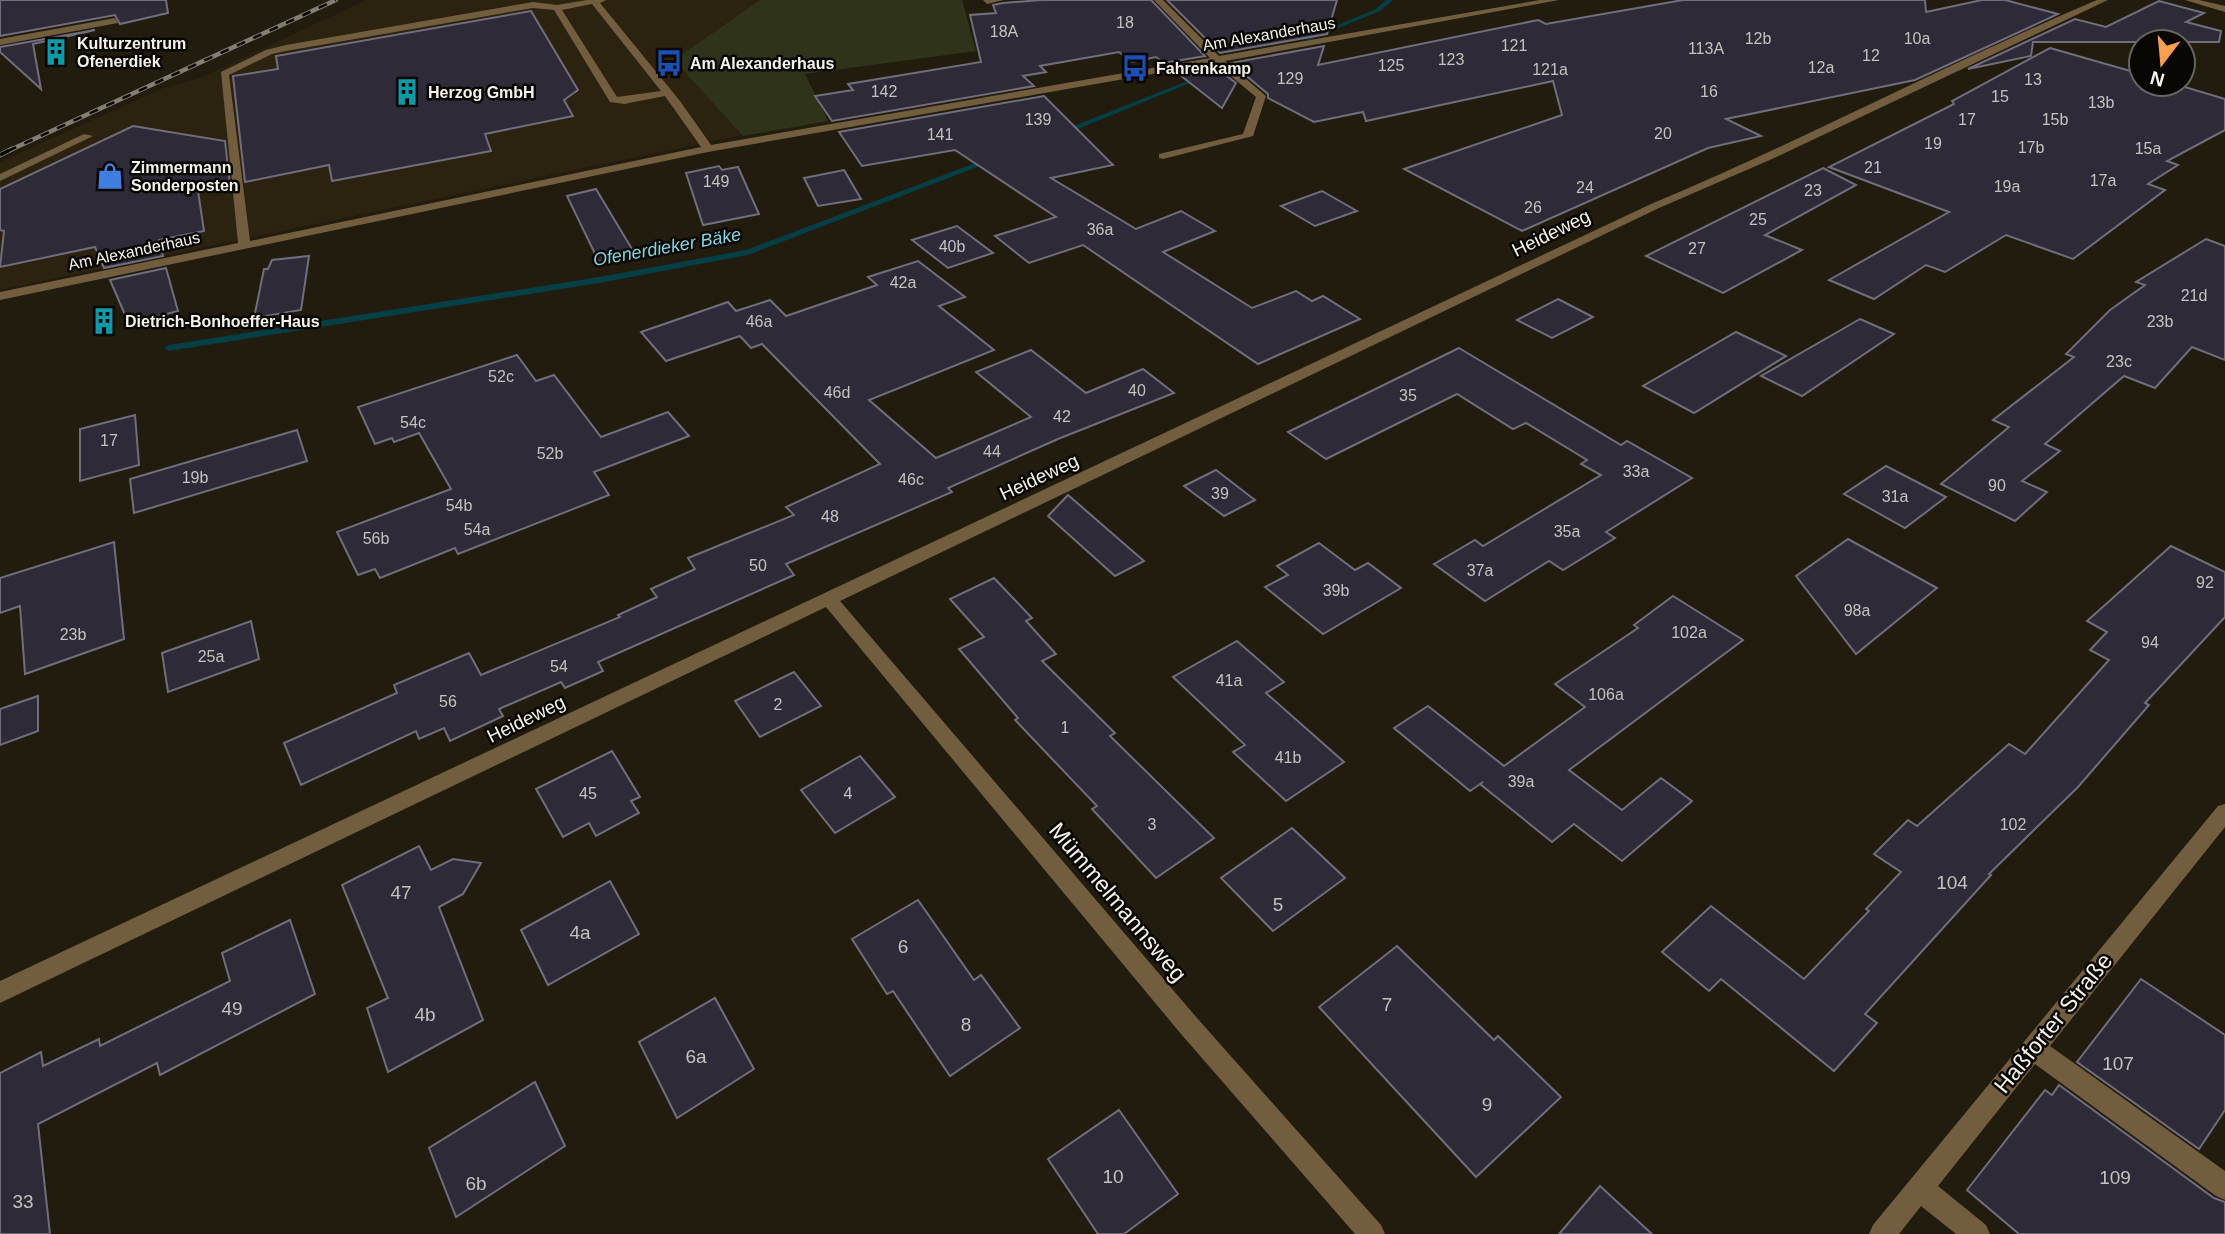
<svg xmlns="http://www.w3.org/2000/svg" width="2225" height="1234" font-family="Arial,sans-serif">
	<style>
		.built { fill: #2b220f }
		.green { fill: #2e3319 }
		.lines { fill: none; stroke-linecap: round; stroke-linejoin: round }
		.stream { fill: #043f46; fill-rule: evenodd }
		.building { fill: #2e2a38; stroke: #706d7c; stroke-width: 2 }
		.minor { fill: #725e3f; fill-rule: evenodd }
		.rail-far1-casing { stroke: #837e74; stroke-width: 4.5 }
		.rail-casing { stroke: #837e74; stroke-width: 5 }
		.rail-far1 { stroke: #090703; stroke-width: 2.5; stroke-dasharray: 9; stroke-linecap: butt }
		.rail { stroke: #090703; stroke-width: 3.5; stroke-dasharray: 10; stroke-linecap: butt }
		.labels { text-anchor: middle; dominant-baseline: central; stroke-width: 5; stroke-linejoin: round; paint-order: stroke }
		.number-label { font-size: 16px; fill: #c5c1be }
		.far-street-label { font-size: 16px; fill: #f7f3eb; stroke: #090703 }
		.far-poi-label { font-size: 16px; font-weight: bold; fill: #f7f3eb; stroke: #090703; text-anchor: start }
		.far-water-label { font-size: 18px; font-style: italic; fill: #80d6e4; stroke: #090703 }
		.street-label { font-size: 19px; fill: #f7f3eb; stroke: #090703 }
		.near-number-label { font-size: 19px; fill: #c5c1be }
		.near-street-label { font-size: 23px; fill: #f7f3eb; stroke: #090703 }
	</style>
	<rect width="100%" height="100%" fill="#221c0f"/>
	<polygon class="built" points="366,0 760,0 675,60 743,135 0,290 0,162 163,88 200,78"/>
	<polygon class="green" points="760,0 962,0 976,51 805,74 828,121 743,136 674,60"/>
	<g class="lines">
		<g class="stream">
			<polygon points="1386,0 1393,0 1380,11 1309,40 1304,39 1376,9"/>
			<polygon points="1185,82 1190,83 1063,135 1056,133"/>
			<polygon points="991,157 998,159 748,255 599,283 169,351 164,348 169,345 599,277 746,250"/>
		</g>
	</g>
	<g class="building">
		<polygon points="0,0 166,0 168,13 120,24 115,15 0,36"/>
		<polygon points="1042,0 1151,0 1205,56 1164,63 1156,57 1132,62 1119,52 1040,66 1046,72 1023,76 1034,86 832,121 815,96 853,90 848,84 981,62 970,15 996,13 993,5 1003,3"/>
		<polygon points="1167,0 1337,0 1327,34 1220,53"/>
		<polygon points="1683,0 1925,0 1926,12 1982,0 2005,0 2058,14 1915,80 1726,119 1761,136 1708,148 1522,231 1404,169 1562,115 1553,81 1366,121 1363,112 1314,122 1268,98 1268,94 1231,63 1324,46 1318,65 1538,20 1546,24"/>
		<polygon points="2159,1 2204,13 2186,22 2221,31 2219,42 2033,42 2031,56 1968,69 2075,19 2106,27"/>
		<polygon points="531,11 578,90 564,100 573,116 485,134 491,151 332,181 329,165 245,182 233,76 278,69 276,56"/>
		<polygon points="95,30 33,44 41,89 0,52 0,47"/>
		<polygon points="2050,48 2141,74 2141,84 2175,84 2225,99 2225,130 2167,161 2178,165 2148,184 2165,190 2073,259 2006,235 1945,272 1926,265 1874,299 1829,280 1949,212 1829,167 1954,104 1952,101"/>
		<polygon points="1214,66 1236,83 1222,108 1176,72"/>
		<polygon points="1044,96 1113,165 1051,178 1136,229 1181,211 1215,231 1163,252 1252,308 1296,291 1312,301 1323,296 1360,319 1258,364 1083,245 1029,263 995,236 1056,217 955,150 862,166 839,132"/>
		<polygon points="133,126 225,141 230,185 198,191 204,231 159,240 163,256 104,268 95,247 0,267 4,231 0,230 0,189"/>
		<polygon points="719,166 722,170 738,167 759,214 703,225 686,173"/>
		<polygon points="1823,168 1856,185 1765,235 1802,250 1723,293 1646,256"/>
		<polygon points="844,170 861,199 818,206 804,178"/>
		<polygon points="596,189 635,254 599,262 567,196"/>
		<polygon points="1322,191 1357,211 1315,226 1281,206"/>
		<polygon points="957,226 993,253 948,268 912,240"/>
		<polygon points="2206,239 2225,246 2225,360 2192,347 2155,388 2124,376 2045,444 2060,451 2022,481 2047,492 2015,521 1941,484 2009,427 1993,420 2074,357 2066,354 2110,310 2145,285 2136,282"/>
		<polygon points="309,256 301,310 254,318 264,269 268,269 272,260"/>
		<polygon points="918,261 965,297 939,306 994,350 869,400 936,458 1031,417 976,372 1031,350 1086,393 1143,369 1174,393 1058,439 948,488 952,492 786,564 794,575 598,662 603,671 565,688 561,682 499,709 503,716 450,741 444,728 419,739 416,731 301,785 284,743 397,693 394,685 469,653 481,675 620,617 618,615 657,597 651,589 695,569 688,558 794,515 786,507 880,464 762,344 751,348 740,336 666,361 641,332 728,302 736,311 770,300 786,316 877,285 868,277"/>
		<polygon points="166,268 178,311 129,324 110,280"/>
		<polygon points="1558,299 1593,317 1552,338 1517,320"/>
		<polygon points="1860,319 1894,334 1802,396 1761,376"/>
		<polygon points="1736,332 1786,356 1694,413 1643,386"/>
		<polygon points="1459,348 1621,445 1627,441 1692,478 1606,532 1615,538 1563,570 1549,561 1485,601 1434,564 1475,540 1483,546 1601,475 1581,464 1587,460 1526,423 1513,429 1457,394 1326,459 1288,432"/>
		<polygon points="517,355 536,381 554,375 601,437 668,412 689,436 594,472 609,495 458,554 455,548 380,578 375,569 358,575 337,532 451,489 419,433 394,442 392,438 375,444 358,407"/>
		<polygon points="135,415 139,465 80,481 80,429"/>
		<polygon points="297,430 307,461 134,513 130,479"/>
		<polygon points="1886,466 1946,497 1905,528 1844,494"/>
		<polygon points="1216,470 1255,500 1224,516 1184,486"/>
		<polygon points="1068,495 1144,561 1115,576 1048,516"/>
		<polygon points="1848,539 1937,588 1856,654 1796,576"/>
		<polygon points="114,542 124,639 25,674 20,606 0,613 0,578"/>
		<polygon points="1319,543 1355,570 1368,563 1401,588 1323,634 1265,587 1288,575 1277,566"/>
		<polygon points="2171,546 2225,572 2225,617 2145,703 2149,705 2078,787 1989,874 1991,875 1865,1014 1877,1023 1834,1071 1721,979 1709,991 1662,952 1711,906 1804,979 1869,911 1866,909 1901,872 1874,854 1908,820 1917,826 2009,744 2025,754 2109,660 2090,650 2107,632 2087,621"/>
		<polygon points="994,578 1032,618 1026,621 1056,654 1042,661 1115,733 1110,736 1214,838 1156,878 1092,809 1097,806 1015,720 1018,718 959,649 984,637 950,599"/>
		<polygon points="1673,596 1743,640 1569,770 1622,810 1661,778 1692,801 1622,861 1574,824 1552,842 1480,784 1483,782 1470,791 1394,728 1428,706 1504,766 1585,707 1555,684 1638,628 1634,625"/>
		<polygon points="251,621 259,659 168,692 162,653"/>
		<polygon points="1237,641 1284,682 1266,693 1344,762 1286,801 1233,752 1245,745 1173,677"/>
		<polygon points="794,672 821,706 760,737 735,701"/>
		<polygon points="38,696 38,731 0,745 0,709"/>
		<polygon points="612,751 640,797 631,801 639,813 596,836 589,823 563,837 536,789"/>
		<polygon points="860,756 895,797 835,833 801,790"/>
		<polygon points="1292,828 1345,878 1273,931 1221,878"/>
		<polygon points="419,846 431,870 453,859 481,863 463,894 439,907 483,1020 388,1072 367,1008 388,998 342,885"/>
		<polygon points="610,881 639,934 548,985 521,930"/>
		<polygon points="918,900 974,980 981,975 1020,1028 950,1076 893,991 887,994 852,939"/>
		<polygon points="290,920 315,994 160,1075 157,1063 38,1124 50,1234 0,1234 0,1073 41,1052 43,1066 99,1039 100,1046 230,981 222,953"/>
		<polygon points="1397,946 1494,1040 1498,1036 1561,1097 1476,1177 1319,1007"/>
		<polygon points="2141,979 2225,1035 2225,1110 2199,1149 2077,1062"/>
		<polygon points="715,998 754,1069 677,1118 639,1042"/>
		<polygon points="535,1082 565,1146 456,1217 429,1148"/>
		<polygon points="2059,1085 2214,1198 2225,1202 2225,1234 2019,1234 1967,1190 2045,1090 2052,1095"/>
		<polygon points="1119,1110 1178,1194 1124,1234 1098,1234 1048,1159"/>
		<polygon points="1600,1186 1652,1234 1559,1234"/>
	</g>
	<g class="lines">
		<g class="minor">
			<path d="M587,0h19l-6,3 80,98 31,44 499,-87 -56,-58h9l56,56 321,-56h19l-334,61 41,35 -13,40 -90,23 -4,-1v-4l84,-20 13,-37 -41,-34 -507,89 -708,148v-8l238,-49 -17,-171 45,-22 20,-5 247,-43 24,3zM592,4l69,87 -44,6 -55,-87zM533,8l21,2 56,92 14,2 41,-8 36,51 -451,94 -21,-166 43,-21 14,-3z"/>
			<polygon points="983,0 1004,0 987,4"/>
			<path d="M2097,0h11l-336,159 -113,49 -819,393 357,417 184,207 4,9h-30l-174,-200 -355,-427 -826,396v-22l1651,-777c151,-63 295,-140 446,-204z"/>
			<polygon points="2185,0 2199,0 2225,6 2225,12"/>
			<polygon points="115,18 118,23 0,45 0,39"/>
			<polygon points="84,134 93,136 0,181 0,174"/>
			<polygon points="2225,804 2225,827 2050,1046 2225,1171 2225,1200 2216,1196 2035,1064 1938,1186 1986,1225 1990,1234 1956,1234 1921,1206 1899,1234 1869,1234 1873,1225 2218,806"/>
		</g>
		<defs>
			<polyline id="rail-far1" points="8,151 336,0"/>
			<polyline id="rail" points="0,155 12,149"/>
		</defs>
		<use href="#rail-far1" class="rail-far1-casing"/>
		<use href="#rail" class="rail-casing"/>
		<use href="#rail-far1" class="rail-far1"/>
		<use href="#rail" class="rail"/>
	</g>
	<defs>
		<symbol id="building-bare" viewBox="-9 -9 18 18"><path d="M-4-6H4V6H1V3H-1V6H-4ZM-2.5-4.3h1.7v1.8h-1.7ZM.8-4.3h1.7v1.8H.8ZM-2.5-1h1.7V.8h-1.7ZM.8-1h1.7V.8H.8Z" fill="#0f9aa8" stroke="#090703" stroke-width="2.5" paint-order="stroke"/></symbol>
		<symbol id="bus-bare" viewBox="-9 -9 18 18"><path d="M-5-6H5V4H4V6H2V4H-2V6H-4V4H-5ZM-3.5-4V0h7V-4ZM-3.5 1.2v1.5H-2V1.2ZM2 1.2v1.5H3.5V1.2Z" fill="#1a4fb4" stroke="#090703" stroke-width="2.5" paint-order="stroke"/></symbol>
		<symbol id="shop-bare" viewBox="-9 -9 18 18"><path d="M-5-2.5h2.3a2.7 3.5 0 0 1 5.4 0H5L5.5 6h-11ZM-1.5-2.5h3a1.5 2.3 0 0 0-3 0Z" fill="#3f7fe0" stroke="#090703" stroke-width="2.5" paint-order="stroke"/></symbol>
	</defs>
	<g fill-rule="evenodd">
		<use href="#building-bare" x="37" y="33" width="38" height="38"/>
		<use href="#bus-bare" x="650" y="44" width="38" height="38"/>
		<use href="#bus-bare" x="1116" y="49" width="38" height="38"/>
		<use href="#building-bare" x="388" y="73" width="38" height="38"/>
		<use href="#shop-bare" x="91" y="157" width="38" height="38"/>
		<use href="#building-bare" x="85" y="302" width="38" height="38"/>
	</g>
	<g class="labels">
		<g class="number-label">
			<text x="1125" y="22">18</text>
			<text x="1004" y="31">18A</text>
			<text x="1758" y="38">12b</text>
			<text x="1917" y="38">10a</text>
			<text x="1514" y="45">121</text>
			<text x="1706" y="48">113A</text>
			<text x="1871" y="55">12</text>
			<text x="1451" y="59">123</text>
			<text x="1391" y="65">125</text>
			<text x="1821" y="67">12a</text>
			<text x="1550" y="69">121a</text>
			<text x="1290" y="78">129</text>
			<text x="2033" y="79">13</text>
			<text x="884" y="91">142</text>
			<text x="1709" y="91">16</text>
			<text x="2000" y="96">15</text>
			<text x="2101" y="102">13b</text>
			<text x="1038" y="119">139</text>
			<text x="1967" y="119">17</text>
			<text x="2055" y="119">15b</text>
			<text x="1663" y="133">20</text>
			<text x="940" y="134">141</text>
			<text x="1933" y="143">19</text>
			<text x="2031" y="147">17b</text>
			<text x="2148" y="148">15a</text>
			<text x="1873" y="167">21</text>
			<text x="2103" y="180">17a</text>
			<text x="716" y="181">149</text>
			<text x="2007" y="186">19a</text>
			<text x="1585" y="187">24</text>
			<text x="1813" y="190">23</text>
			<text x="1533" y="207">26</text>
			<text x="1758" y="219">25</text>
			<text x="1100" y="229">36a</text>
			<text x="952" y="246">40b</text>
			<text x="1697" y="248">27</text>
			<text x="903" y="282">42a</text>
			<text x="2194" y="295">21d</text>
			<text x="759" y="321">46a</text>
			<text x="2160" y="321">23b</text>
			<text x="2119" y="361">23c</text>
			<text x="501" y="376">52c</text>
			<text x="1137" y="390">40</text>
			<text x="837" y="392">46d</text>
			<text x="1408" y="395">35</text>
			<text x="1062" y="416">42</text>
			<text x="413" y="422">54c</text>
			<text x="109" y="440">17</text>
			<text x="992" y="451">44</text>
			<text x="550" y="453">52b</text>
			<text x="1636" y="471">33a</text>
			<text x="195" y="477">19b</text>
			<text x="911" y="479">46c</text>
			<text x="1997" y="485">90</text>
			<text x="1220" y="493">39</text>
			<text x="1895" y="496">31a</text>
			<text x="459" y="505">54b</text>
			<text x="830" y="516">48</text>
			<text x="477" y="529">54a</text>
			<text x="1567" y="531">35a</text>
			<text x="376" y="538">56b</text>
			<text x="758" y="565">50</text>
			<text x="1480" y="570">37a</text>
			<text x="2205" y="582">92</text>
			<text x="1336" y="590">39b</text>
			<text x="1857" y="610">98a</text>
			<text x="1689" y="632">102a</text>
			<text x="73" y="634">23b</text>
			<text x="2150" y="642">94</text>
			<text x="211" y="656">25a</text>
			<text x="559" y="666">54</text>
			<text x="1229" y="680">41a</text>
			<text x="1606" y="694">106a</text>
			<text x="448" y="701">56</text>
			<text x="778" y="704">2</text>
			<text x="1065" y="727">1</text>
			<text x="1288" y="757">41b</text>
			<text x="1521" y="781">39a</text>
			<text x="588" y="793">45</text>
			<text x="848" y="793">4</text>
			<text x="1152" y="824">3</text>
			<text x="2013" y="824">102</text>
		</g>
		<g class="far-street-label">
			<text transform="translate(1269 34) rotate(-10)">Am Alexanderhaus</text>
			<text transform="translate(134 251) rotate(-12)">Am Alexanderhaus</text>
		</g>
		<g class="far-poi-label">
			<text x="77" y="43">Kulturzentrum<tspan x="77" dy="18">Ofenerdiek</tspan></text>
			<text x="690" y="63">Am Alexanderhaus</text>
			<text x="1156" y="68">Fahrenkamp</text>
			<text x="428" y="92">Herzog GmbH</text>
			<text x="131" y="167">Zimmermann<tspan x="131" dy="18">Sonderposten</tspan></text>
			<text x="125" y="321">Dietrich-Bonhoeffer-Haus</text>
		</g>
		<g class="far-water-label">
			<text transform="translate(667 247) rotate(-10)">Ofenerdieker Bäke</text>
		</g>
		<g class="street-label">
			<text transform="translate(1551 233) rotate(-26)">Heideweg</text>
			<text transform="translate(1039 477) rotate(-25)">Heideweg</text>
			<text transform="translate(526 719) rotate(-26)">Heideweg</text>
		</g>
		<g class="near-number-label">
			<text x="1952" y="882">104</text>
			<text x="401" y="892">47</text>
			<text x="1278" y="904">5</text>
			<text x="580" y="932">4a</text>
			<text x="903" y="946">6</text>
			<text x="1387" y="1004">7</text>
			<text x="232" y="1008">49</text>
			<text x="425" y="1014">4b</text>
			<text x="966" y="1024">8</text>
			<text x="696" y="1056">6a</text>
			<text x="2118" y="1063">107</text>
			<text x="1487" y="1104">9</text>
			<text x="1113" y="1176">10</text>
			<text x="2115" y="1177">109</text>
			<text x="476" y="1183">6b</text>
			<text x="23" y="1201">33</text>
		</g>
		<g class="near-street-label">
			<text transform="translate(1118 902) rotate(50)">Mümmelmannsweg</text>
			<text transform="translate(2053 1023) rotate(-51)">Haßforter Straße</text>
		</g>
	</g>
	<g transform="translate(2162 63) rotate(196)"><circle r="33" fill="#090703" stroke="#686560" stroke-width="2"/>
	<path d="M0-5L12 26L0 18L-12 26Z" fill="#fa9f4f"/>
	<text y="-10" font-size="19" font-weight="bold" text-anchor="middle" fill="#f7f3eb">N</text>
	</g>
</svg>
